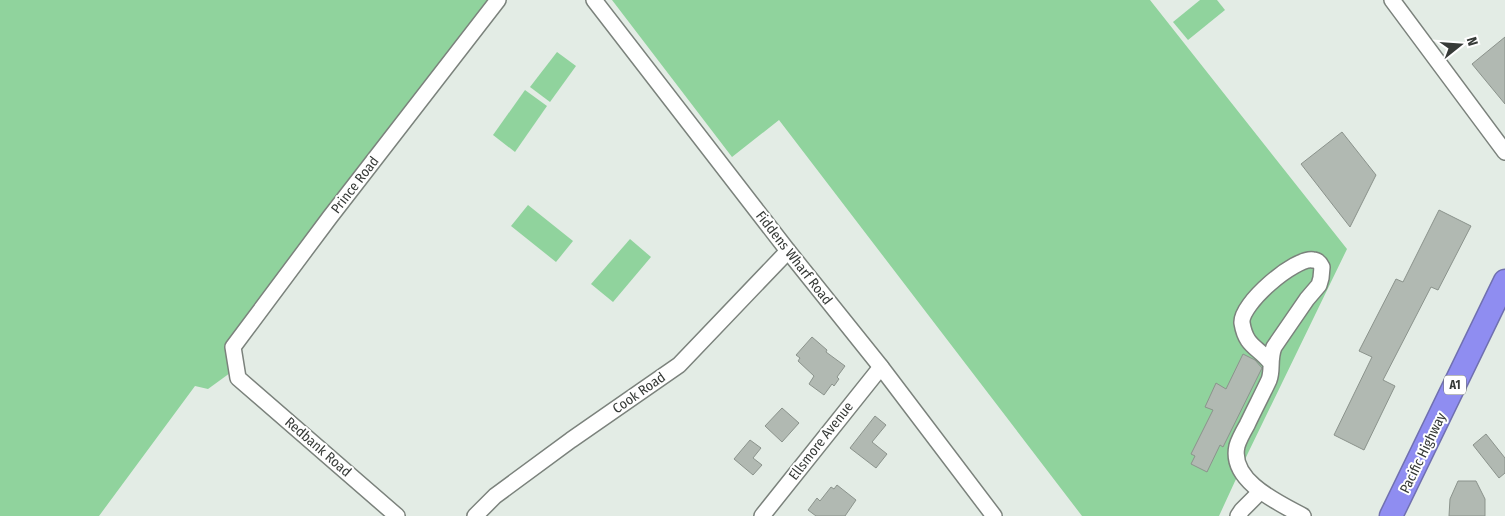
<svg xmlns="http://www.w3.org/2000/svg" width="1505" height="516" font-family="'Fira Sans Condensed',sans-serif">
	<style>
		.green { fill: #90d39d }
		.building { fill: #b1b9b2; stroke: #8b938c }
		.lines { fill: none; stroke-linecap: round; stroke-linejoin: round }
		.minor-casing { stroke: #7b827c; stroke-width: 18 }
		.highway-casing { stroke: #7070b0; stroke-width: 25 }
		.minor { stroke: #fff; stroke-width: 15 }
		.highway { stroke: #8f8df1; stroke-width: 22 }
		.labels { text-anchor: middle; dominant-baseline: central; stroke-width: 4; stroke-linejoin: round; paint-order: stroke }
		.shield { fill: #fff; stroke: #727573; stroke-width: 1 }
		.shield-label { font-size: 12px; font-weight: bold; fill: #363a37 }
		.street-label { font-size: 14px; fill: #363a37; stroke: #fff }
	</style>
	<rect width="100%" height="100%" fill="#e3ece5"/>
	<g class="green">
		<polygon points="0,0 496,0 262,298 230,373 208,389 195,386 99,516 0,516"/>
		<polygon points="612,0 1150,0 1347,249 1248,453 1219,516 1082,516 779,120 732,157"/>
		<polygon points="1200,0 1217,0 1225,10 1188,40 1173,22"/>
		<polygon points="557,52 576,66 550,102 530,87"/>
		<polygon points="525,90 547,106 515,152 493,135"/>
		<polygon points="528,205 573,241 556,262 511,226"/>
		<polygon points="630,239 651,257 613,302 591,284"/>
	</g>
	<g class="building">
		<polygon points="1505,37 1505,104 1472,64"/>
		<polygon points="1342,132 1376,175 1350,227 1301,164"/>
		<polygon points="1439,210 1471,226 1438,290 1431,287 1383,380 1395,386 1364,450 1334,435 1372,357 1359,351 1396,279 1403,282"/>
		<polygon points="812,337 827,350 826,352 845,366 837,377 839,379 834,386 832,384 824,395 809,384 814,376 798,361 800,358 796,355"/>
		<polygon points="1243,354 1255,360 1262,368 1223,447 1220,445 1207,472 1191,464 1195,456 1191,454 1213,410 1205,407 1216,383 1226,389"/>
		<polygon points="782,408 799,423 782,442 765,426"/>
		<polygon points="875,416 886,425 872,442 887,454 876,468 850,448"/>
		<polygon points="1486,434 1505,458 1505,473 1499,478 1473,445"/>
		<polygon points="750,440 761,448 753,458 762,465 753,475 734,459"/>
		<polygon points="1458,481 1476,481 1485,499 1485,516 1449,516 1450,499"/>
		<polygon points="837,485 856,500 845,516 816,516 808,510 817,498 820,501 831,487 834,489"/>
	</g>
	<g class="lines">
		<defs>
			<g id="minor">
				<polyline points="594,0 788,251 881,367 994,516"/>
				<polyline points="1392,0 1505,152"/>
				<path d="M1270,362c-13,-16 -24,-15 -28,-39 -2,-19 53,-66 71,-63 5,0 7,3 9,7l-1,11 -2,7 -12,14 -33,48c-5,12 -1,23 -5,33 -7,15 -15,30 -22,45 -4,7 -8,14 -10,21 -8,35 42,57 66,70"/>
				<polyline points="397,516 238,378 233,347 330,217 498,0"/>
				<polyline points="475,516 495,496 571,440 679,365 788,251"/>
				<polyline points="762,516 881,367"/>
				<polyline points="1238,516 1242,510 1260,492"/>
			</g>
			<polyline id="highway" points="1391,516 1505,281"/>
		</defs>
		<use href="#minor" class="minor-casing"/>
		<use href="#highway" class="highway-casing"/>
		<use href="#minor" class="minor"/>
		<use href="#highway" class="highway"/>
	</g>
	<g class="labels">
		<rect class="shield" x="1444" y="375.5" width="22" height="19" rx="4"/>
		<g class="shield-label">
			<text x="1455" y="385">A1</text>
		</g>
		<g class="street-label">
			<text transform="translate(355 185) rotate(-52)">Prince Road</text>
			<text transform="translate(794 258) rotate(52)">Fiddens Wharf Road</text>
			<text transform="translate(639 393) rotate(-35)">Cook Road</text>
			<text transform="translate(821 441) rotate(-52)">Ellsmore Avenue</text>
			<text transform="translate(318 447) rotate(41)">Redbank Road</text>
			<text transform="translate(1423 453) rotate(-64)">Pacific Highway</text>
		</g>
	</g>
	<g transform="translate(1460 45) rotate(73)" stroke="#ffffff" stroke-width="4" paint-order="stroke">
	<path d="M0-4L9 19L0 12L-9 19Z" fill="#363a37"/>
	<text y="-8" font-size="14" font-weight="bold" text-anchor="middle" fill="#363a37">N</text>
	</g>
</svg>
